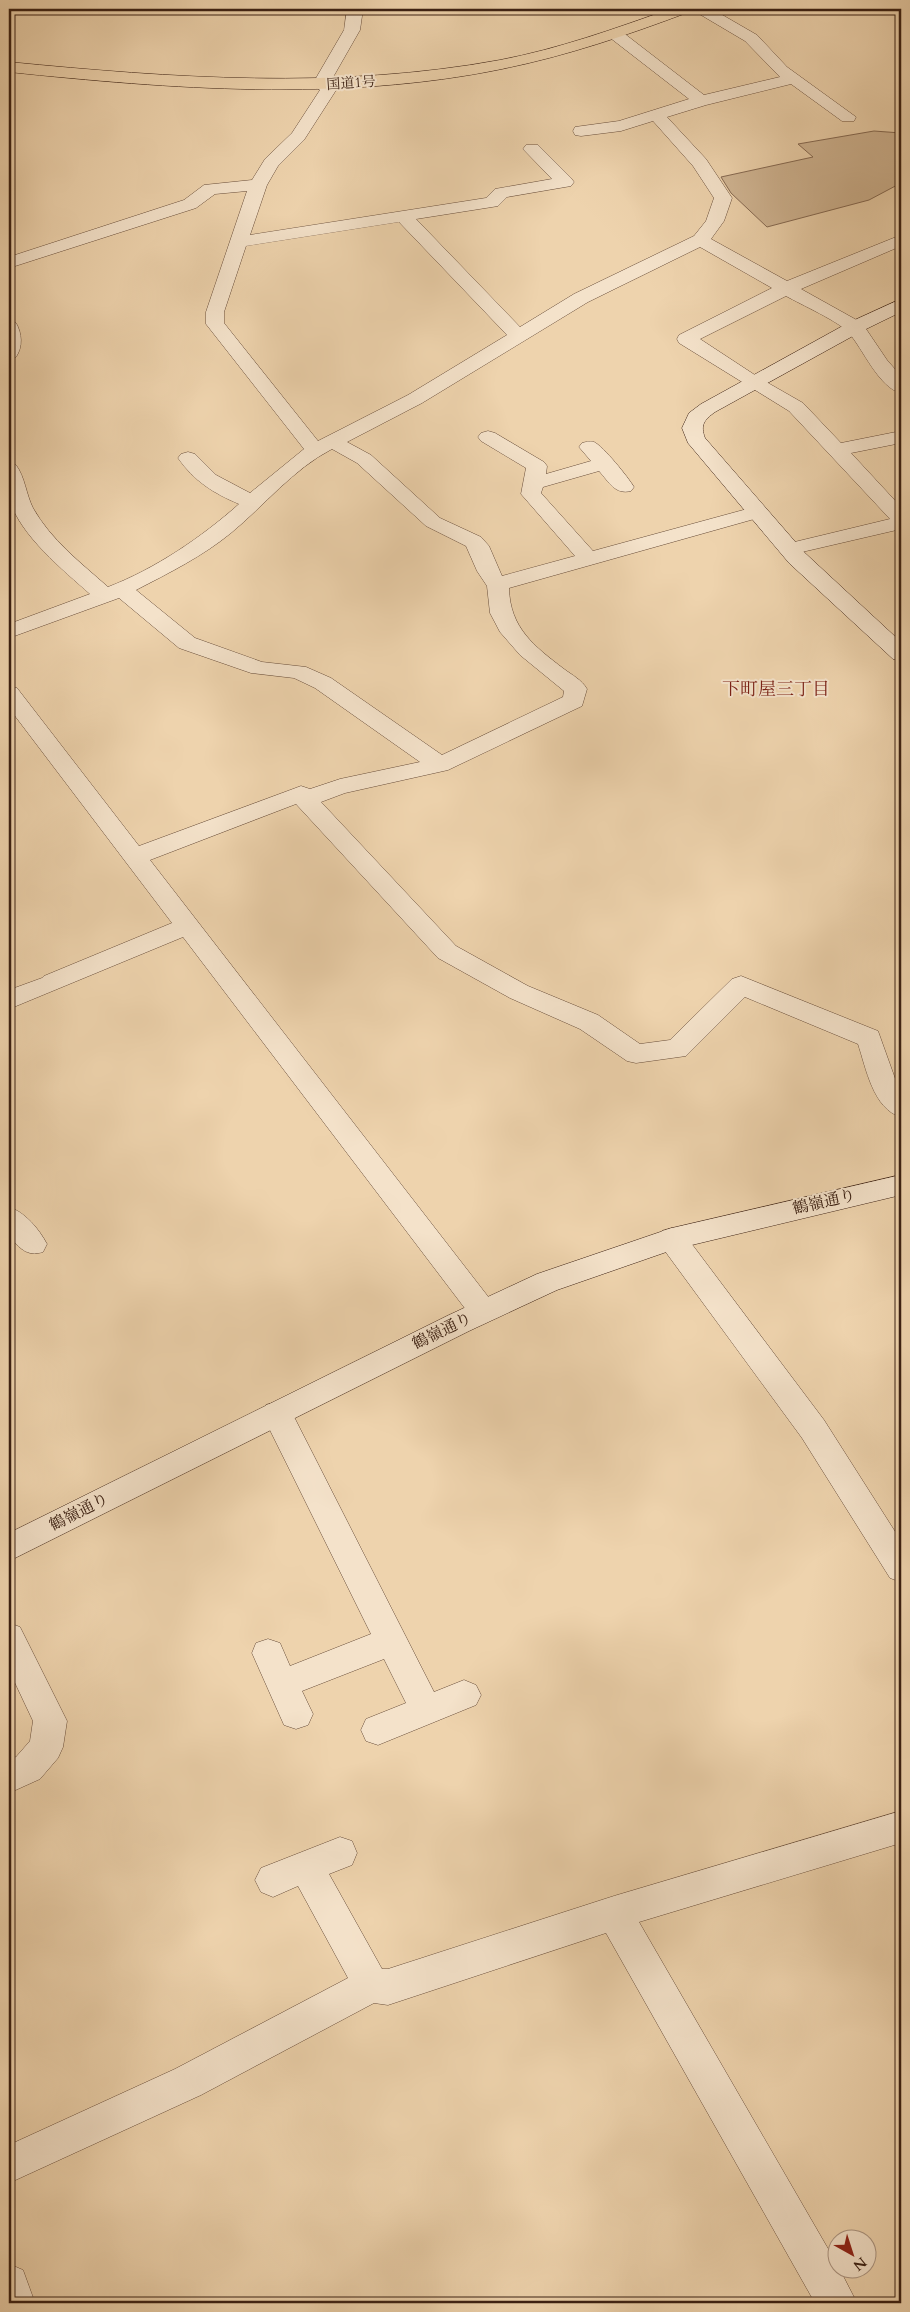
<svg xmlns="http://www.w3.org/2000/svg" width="910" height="2312" font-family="Cardo,'Noto Serif JP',serif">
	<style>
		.green { fill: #d0b593; stroke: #866a53 }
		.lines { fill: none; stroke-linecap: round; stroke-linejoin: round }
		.street-casing { stroke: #684d3a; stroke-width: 1 }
		.secondary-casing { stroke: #3b2013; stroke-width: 1 }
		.highway-casing { stroke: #3b2013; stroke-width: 1 }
		.street { fill: #f4e2ca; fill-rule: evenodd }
		.secondary { fill: #f4e2ca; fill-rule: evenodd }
		.highway { fill: #eed3ad; fill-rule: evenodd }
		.labels { text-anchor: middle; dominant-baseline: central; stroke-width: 4; stroke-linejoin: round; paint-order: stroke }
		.far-street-label { font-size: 14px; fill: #3b2013; stroke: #f4e2ca }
		.street-label { font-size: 16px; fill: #3b2013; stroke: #f4e2ca }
		.neighbourhood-label { font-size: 18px; fill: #7a1f14; stroke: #f4e2ca }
	</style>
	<rect width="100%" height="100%" fill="#eed3ad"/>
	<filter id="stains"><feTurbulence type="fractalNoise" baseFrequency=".004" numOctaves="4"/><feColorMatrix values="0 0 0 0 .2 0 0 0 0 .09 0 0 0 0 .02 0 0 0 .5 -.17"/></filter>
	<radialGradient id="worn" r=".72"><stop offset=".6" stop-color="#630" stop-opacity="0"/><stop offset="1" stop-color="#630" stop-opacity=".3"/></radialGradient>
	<polygon class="green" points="874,131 901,133 901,183 869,200 767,227 731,193 721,177 813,157 798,144"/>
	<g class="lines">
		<defs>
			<g id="street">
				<path d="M347,9h16l-3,21 -28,49 6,2 2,3 -36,56 -26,26 -11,19 -17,50 236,-37 9,-9 57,-10 -29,-30 3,-4h12l33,33 3,4 -3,4 -64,11 -9,9 -6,1 -76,12 104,108 54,-33 120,-58 12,-15 8,-23 -21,-32 -40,-45 -32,10 -40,5 -6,-1 -2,-4 2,-4 44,-6 70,-22 -80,-62 -2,-3 2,-3h12l83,64 76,-18 -35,-36 -49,-29 -3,-3h19l45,26 30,32 69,50 -2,4h-12l-51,-37 -85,21 -39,12 39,42 26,39 -8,23 -13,18 76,42 114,-46v11l-100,43 61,34 25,37 14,16v17c-22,-5 -38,-44 -52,-60 -9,-11 -49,-29 -63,-37l-86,43 61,40 42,24 38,40 60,-12v12l-50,10 50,54v22l-112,26 -7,-2 -4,-4 4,-4 108,-26 -101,-108 -110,-68 -2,-4 2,-4 93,-47 -72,-41 -112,55 -166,101 -75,39 24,13 69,63 41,19 8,9 13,30 73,-20 -54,-62 5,-26 -45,-27 -3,-4 3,-4 7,-2 7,2 49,29 3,4 -1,8 45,-13 -12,-14 3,-4c4,-1 7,-2 12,-1 9,4 34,35 40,45l-3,4c-16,4 -22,-9 -32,-20l-56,16 -2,6 52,58 165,-45 7,2 3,4 -3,4 -256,72c1,40 25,58 55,81 8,6 18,11 23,20l-5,17 -134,64 -103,23 -24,9 135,144 72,40 70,29 42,29 30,-4 62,-61 9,-3 137,55 19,53 4,5v28c-28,-8 -35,-49 -43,-73l-113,-47 -59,59 -50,7 -9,-2 -47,-32 -70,-31 -72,-40 -142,-154 -146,56 343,443 5,8 -5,8 -10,3 -10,-3 -290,-382 -174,72v-19l33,-12 2,-2 128,-53 -163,-215v-22l8,2 122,158 154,-57 8,-3 9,3 30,-10 80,-17 -105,-74 -21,-10 -43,-5 -72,-25 -60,-50 -110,40v-14l81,-30c-27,-24 -69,-58 -80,-93 -4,-11 -1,-27 -1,-38l7,2c9,12 10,29 17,43 18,32 48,55 75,79 47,-18 94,-50 131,-83 -26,-11 -45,-23 -61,-46l3,-4 7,-2 7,2 21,21 34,18 54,-44 -98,-125v-12l41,-121 -32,3 -19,14 -187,60v-11l175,-57 20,-15 48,-5 13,-21 27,-26 28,-43 -8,-5 32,-55zM399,222l108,113 -99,60 -90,46 -94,-118v-11l22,-66zM332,449l25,14 69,63 40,20 11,25 10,15 3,27 10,19 20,23 44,36 -1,6 -121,58 -111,-77 -25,-11 -44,-5 -67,-24 -59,-48c33,-17 67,-34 95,-57 33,-27 62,-64 101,-84z"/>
				<path d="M9,321l7,2c6,10 7,24 0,34l-7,2z"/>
				<path d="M9,1207c16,5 30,22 38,37l-4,8c-17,5 -23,-4 -34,-16z"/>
				<polygon points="672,1228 682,1231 824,1420 901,1541 901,1582 890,1578 802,1438 662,1247 658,1239 662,1231"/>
				<polygon points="277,1402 288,1405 434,1692 464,1680 476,1685 481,1695 476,1705 378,1745 366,1741 361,1730 366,1719 406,1703 384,1659 302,1691 313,1714 308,1725 296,1729 284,1725 252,1653 256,1643 268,1639 280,1643 290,1666 371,1634 262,1414 266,1405"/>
				<polygon points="9,1623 20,1627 67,1721 63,1747 58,1758 40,1779 9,1793 9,1760 16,1757 30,1741 33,1721 9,1670"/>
				<polygon points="901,1811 901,1843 639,1922 838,2266 838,2270 840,2270 857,2303 815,2303 606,1933 388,2005 374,2003 201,2095 9,2183 9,2145 175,2069 348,1978 298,1886 273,1897 261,1892 255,1880 261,1868 340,1837 352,1841 357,1853 352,1865 329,1874 382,1969 388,1969 614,1896"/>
				<polygon points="9,2264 23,2270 35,2303 9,2303"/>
			</g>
			<g id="secondary">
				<path d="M901,299v13l-39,19 -147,81c-11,8 -15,13 -10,26l100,115 96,89v19l-8,-2 -104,-96 -101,-120 -6,-15 7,-15 12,-9 147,-81z"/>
				<polygon points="901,1175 901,1195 675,1249 557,1290 469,1331 9,1561 9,1533 449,1315 537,1274 672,1228"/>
			</g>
			<path id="highway" d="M670,9h22l-3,3c-61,23 -123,44 -187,57 -161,33 -331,20 -493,3v-10c163,16 328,28 491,-2 58,-11 114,-31 170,-51z"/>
		</defs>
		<use href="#street" class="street-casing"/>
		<use href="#secondary" class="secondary-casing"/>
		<use href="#highway" class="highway-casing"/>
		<use href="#street" class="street"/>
		<use href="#secondary" class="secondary"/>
		<use href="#highway" class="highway"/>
	</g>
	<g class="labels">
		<g class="far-street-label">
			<text transform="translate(351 83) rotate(-4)">国道1号</text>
		</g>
		<g class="street-label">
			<text transform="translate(824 1202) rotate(-13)">鶴嶺通り</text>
			<text transform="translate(442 1331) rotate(-26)">鶴嶺通り</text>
			<text transform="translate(79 1512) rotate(-27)">鶴嶺通り</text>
		</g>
		<g class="neighbourhood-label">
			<text x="776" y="689">下町屋三丁目</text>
		</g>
	</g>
	<rect width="910" height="2312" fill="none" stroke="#eed3ad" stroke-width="30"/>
	<rect x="10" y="10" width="890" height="2292" fill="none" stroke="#3b2013" stroke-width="2.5"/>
	<rect x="15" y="15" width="880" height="2282" fill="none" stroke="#3b2013"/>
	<g transform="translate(852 2254) rotate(141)"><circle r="24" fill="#f4e2ca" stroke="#aa9481"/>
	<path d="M0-4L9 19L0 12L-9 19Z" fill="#8f2418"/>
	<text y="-8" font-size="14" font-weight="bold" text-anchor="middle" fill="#3b2013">N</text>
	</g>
	<rect width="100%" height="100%" filter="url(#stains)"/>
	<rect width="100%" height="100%" fill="url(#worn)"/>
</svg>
